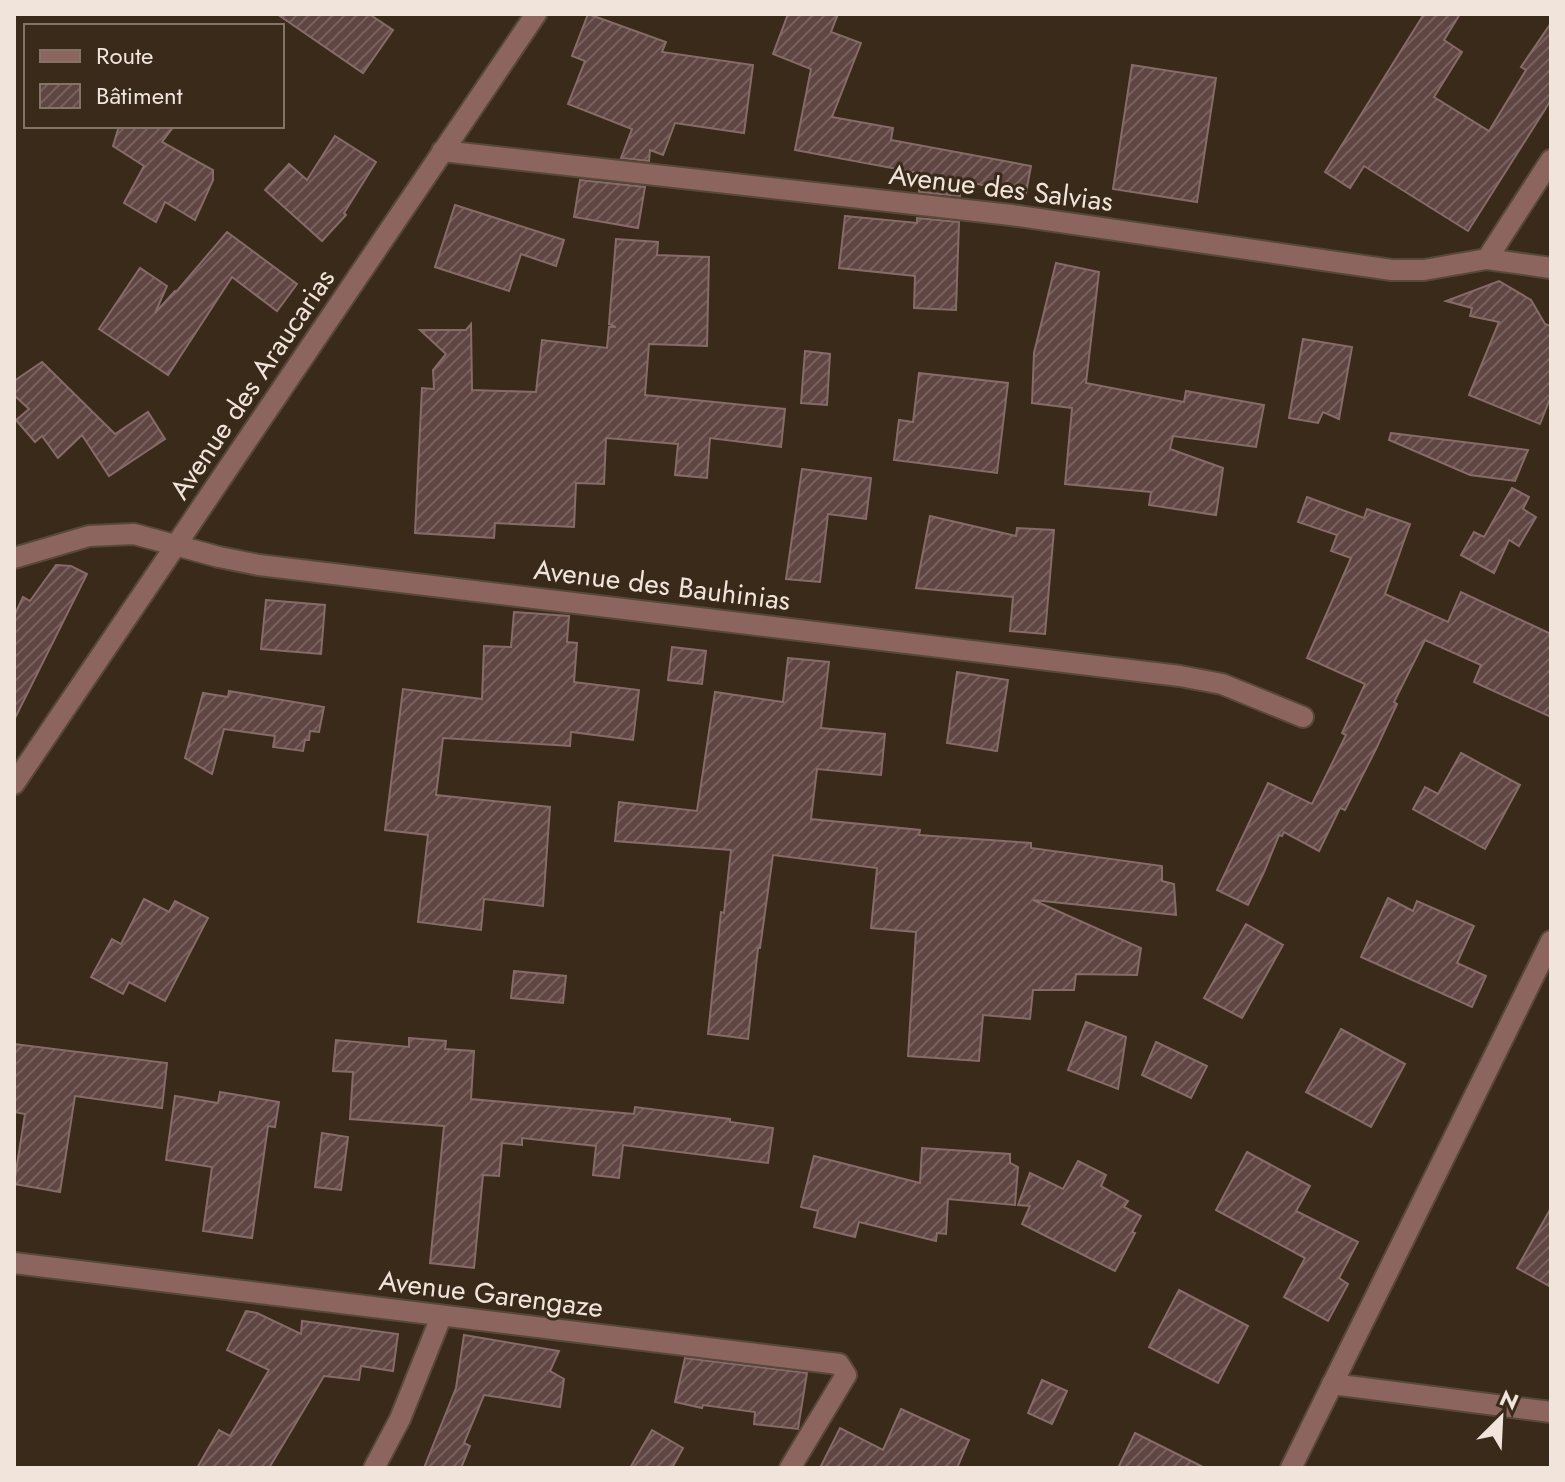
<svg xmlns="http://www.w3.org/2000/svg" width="1565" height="1482" font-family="Jost,sans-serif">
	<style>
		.building { fill: url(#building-hatch); stroke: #876b69; stroke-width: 2 }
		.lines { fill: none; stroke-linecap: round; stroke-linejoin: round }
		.minor-casing { stroke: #574839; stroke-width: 24 }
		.minor { stroke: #8c655e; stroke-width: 20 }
		.labels { text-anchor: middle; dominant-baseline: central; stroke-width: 6; stroke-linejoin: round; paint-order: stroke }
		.street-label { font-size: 28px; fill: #f0e4db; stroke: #3a2a1a }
	</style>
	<defs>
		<pattern id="building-hatch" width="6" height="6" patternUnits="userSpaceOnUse" patternTransform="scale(2)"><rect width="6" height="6" fill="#604643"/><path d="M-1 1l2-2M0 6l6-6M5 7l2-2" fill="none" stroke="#77615e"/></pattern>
	</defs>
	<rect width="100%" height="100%" fill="#3a2a1a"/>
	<g class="building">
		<polygon points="277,14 369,14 393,30 363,73"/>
		<polygon points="588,14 666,42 662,52 753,65 744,133 675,123 663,155 650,150 649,161 621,158 632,129 568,104 585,61 572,56"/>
		<polygon points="788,14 838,14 831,32 861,43 832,117 893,128 891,140 1031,166 1026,193 961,181 960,196 919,192 919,173 795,150 811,69 773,54"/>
		<polygon points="1424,14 1460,14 1444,40 1462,52 1434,97 1489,131 1526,70 1521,67 1551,23 1551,100 1468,231 1364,166 1350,188 1325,172"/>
		<polygon points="1132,65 1216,78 1197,202 1113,189"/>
		<polygon points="119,126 174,126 162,142 213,170 213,180 195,220 165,202 156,222 124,203 144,166 113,146"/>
		<polygon points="335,136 376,162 344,213 346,215 322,241 265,190 289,164 307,180"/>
		<polygon points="580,180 645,187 638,228 574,217"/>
		<polygon points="455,205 564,240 556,266 521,254 509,291 435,267"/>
		<polygon points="845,216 917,223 917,218 959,222 956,310 914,308 915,276 839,268"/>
		<polygon points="227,232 297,284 277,311 232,277 168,375 99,329 140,268 167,286 155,313 175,291 176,292"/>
		<polygon points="616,239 658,242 657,255 709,257 707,346 649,344 645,395 785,409 781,447 710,438 707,478 675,475 678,444 606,438 604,484 576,483 574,527 495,523 494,538 415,533 422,388 434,389 433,370 446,354 420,330 466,330 471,324 472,390 536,392 542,340 607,348 609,327 616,327 609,324"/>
		<polygon points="1056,263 1099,272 1086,383 1184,402 1186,391 1264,405 1256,447 1173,436 1170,449 1223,468 1216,515 1149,505 1151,492 1065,484 1072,408 1032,403 1034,353"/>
		<polygon points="1499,281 1531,300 1545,324 1551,326 1551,396 1540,424 1469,395 1499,322 1470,316 1472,308 1446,301"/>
		<polygon points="1303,339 1352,347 1339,419 1323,412 1318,423 1289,418"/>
		<polygon points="805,351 830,354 827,405 801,403"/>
		<polygon points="42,362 115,434 148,412 165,439 109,476 82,435 58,458 42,436 35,442 16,420 29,409 14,395 14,381"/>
		<polygon points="919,373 1008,383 997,473 894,460 899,420 913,422"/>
		<polygon points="1391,433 1528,450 1515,481 1470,475 1389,440"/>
		<polygon points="802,469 871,478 866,519 828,514 820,582 786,579"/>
		<polygon points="1512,488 1529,497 1523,509 1536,517 1519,546 1509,540 1494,573 1461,555 1474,532 1484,537"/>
		<polygon points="1307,497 1364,518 1367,509 1410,524 1385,594 1448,622 1461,592 1551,634 1551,717 1474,682 1481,665 1425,640 1394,702 1397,704 1376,749 1345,810 1340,808 1319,851 1284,832 1282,836 1279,835 1264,872 1248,905 1217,890 1268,783 1312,804 1346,735 1342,733 1365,684 1307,658 1351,558 1331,551 1337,535 1298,522"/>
		<polygon points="930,516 1016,536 1017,528 1054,530 1045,634 1010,631 1013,597 916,588"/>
		<polygon points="56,565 71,566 87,574 14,720 14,616 23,597 30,601"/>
		<polygon points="266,600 325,605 321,654 261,649"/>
		<polygon points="514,612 569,616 567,642 577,643 574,682 639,690 633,740 571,732 570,746 443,738 436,795 550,807 543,906 484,899 481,930 418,922 428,835 385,830 403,689 482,699 484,646 511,647"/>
		<polygon points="672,647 706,651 702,684 668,680"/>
		<polygon points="788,658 829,662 821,728 885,734 881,775 817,769 811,819 920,830 919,835 1031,843 1031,848 1162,866 1162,881 1174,884 1176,915 1033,900 1141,948 1137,975 1076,974 1074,990 1033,990 1030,1019 983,1015 979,1061 908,1056 916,932 871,928 877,868 773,855 760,948 758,948 748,1039 708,1034 721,912 724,913 731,850 615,841 619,802 697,811 715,692 783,702"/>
		<polygon points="957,672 1008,680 997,751 947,743"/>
		<polygon points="229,691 324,707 319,732 310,731 309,740 305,740 303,751 273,747 275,736 224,729 212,774 185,758 203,693 228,697"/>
		<polygon points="1461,753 1520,785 1485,849 1413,809 1425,787 1438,794"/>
		<polygon points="1388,898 1413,911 1417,901 1474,926 1457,963 1486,976 1472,1007 1361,957"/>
		<polygon points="144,899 169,912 175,901 208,918 165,1001 129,982 123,994 91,977 112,939 121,944"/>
		<polygon points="1246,924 1283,945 1242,1018 1204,998"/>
		<polygon points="514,971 566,976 563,1003 511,998"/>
		<polygon points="1086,1022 1126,1037 1118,1089 1068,1070"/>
		<polygon points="1341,1029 1405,1064 1371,1127 1306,1092"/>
		<polygon points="409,1038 446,1041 445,1049 474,1051 471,1099 634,1114 635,1107 730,1119 730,1122 773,1128 768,1163 623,1145 619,1178 593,1175 596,1146 522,1138 522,1145 502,1143 499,1176 483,1175 474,1268 430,1263 444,1126 350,1119 353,1072 333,1071 336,1040 409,1047"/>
		<polygon points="1156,1042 1207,1066 1191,1098 1142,1075"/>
		<polygon points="14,1044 167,1063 162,1108 75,1096 60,1192 14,1184 25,1114 14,1112"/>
		<polygon points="220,1092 279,1102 275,1127 268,1126 252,1238 203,1231 212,1167 166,1160 175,1096 218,1103"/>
		<polygon points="322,1133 348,1137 341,1190 315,1187"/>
		<polygon points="922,1148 1010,1154 1010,1163 1018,1167 1015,1205 948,1199 946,1234 937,1233 936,1241 859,1222 855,1237 814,1227 818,1211 801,1207 814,1156 920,1183"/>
		<polygon points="1247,1152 1310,1186 1296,1211 1358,1242 1339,1278 1348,1284 1328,1321 1284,1297 1305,1258 1216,1210"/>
		<polygon points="1078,1161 1106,1175 1101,1186 1128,1201 1124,1207 1141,1216 1132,1232 1135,1233 1115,1271 1022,1224 1030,1206 1018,1205 1030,1173 1063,1189"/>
		<polygon points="1551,1208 1551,1287 1517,1268"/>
		<polygon points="1179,1290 1248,1326 1218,1383 1149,1347"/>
		<polygon points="246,1311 257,1313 301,1334 302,1321 398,1334 393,1371 361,1366 359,1380 324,1376 269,1468 197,1468 219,1430 230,1436 269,1370 227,1350"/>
		<polygon points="464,1335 559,1351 550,1371 564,1379 560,1407 484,1395 464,1443 470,1446 461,1468 424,1468 456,1388"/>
		<polygon points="685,1358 807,1373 798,1429 754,1424 755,1412 703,1405 702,1408 675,1402"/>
		<polygon points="1042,1380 1067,1391 1052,1424 1028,1413"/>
		<polygon points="901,1409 969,1440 957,1468 820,1468 840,1428 883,1450"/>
		<polygon points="652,1430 683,1448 672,1468 630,1468"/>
		<polygon points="1135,1433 1205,1468 1118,1468"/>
	</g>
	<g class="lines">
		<defs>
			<g id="minor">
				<polyline points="442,151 1011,215 1392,270 1424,270 1487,259 1551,268"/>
				<polyline points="1487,259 1551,160"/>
				<polyline points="14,558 89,536 134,534 219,557 259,565 1180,676 1222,684 1303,717"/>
				<polyline points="14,784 536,14"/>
				<polyline points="14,1263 839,1364 846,1375 790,1468"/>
				<polyline points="1332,1384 1551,1412"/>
				<polyline points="374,1468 400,1419 441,1317"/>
				<polyline points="1291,1468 1551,941"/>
			</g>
		</defs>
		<use href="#minor" class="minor-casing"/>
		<use href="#minor" class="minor"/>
	</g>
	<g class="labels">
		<g class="street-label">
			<text transform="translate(1001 188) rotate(7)">Avenue des Salvias</text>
			<text transform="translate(252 384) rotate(-56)">Avenue des Araucarias</text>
			<text transform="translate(662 585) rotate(7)">Avenue des Bauhinias</text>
			<text transform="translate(491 1294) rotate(7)">Avenue Garengaze</text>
		</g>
	</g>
	<rect width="1565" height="1482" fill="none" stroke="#f0e4db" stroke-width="32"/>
	<rect x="24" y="24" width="260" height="104" fill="#3a2a1a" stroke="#837467" stroke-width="2"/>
	<rect x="40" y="50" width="40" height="12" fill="#8c655e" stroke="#837467" stroke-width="2"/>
	<text x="96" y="64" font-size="24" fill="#f0e4db">Route</text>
	<rect x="40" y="84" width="40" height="24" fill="url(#building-hatch)" stroke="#837467" stroke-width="2"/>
	<text x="96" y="104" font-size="24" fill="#f0e4db">Bâtiment</text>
	<g transform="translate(1501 1418) rotate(24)" stroke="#3a2a1a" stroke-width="6" paint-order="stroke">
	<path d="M0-6L14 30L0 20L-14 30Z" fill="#f0e4db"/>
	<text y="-12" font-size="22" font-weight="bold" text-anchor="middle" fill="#f0e4db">N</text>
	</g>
</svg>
